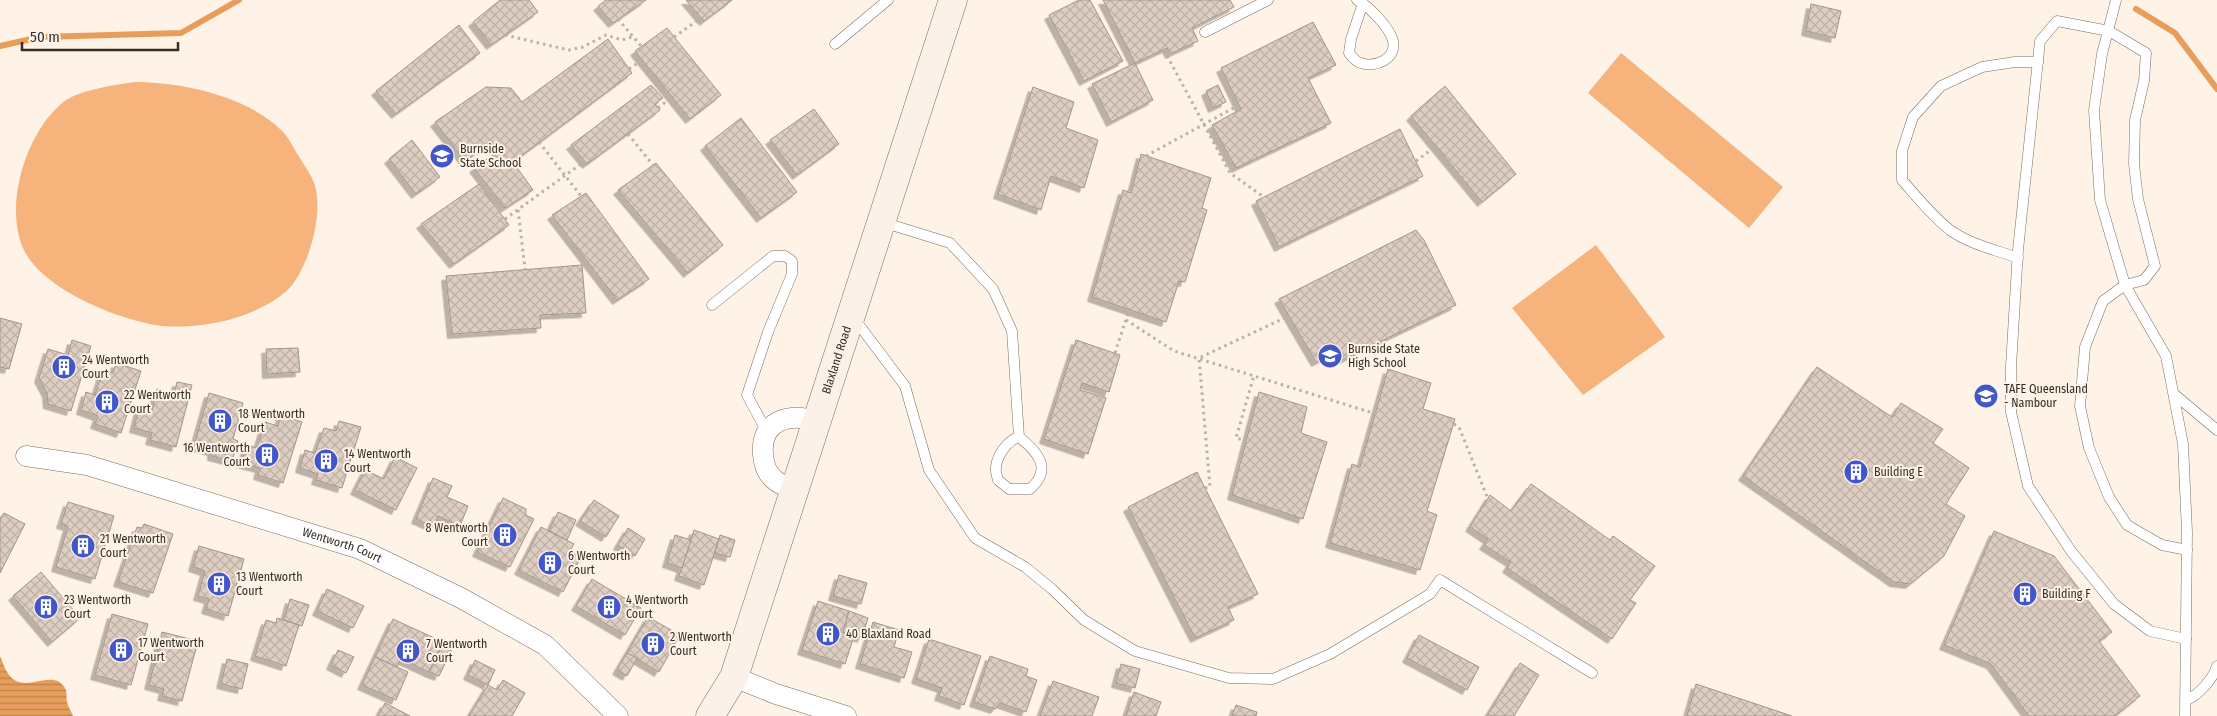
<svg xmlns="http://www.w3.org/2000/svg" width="2217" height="716" font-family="'Fira Sans Condensed',sans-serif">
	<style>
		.park { fill: #f6b37c }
		.water { fill: url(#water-rules) }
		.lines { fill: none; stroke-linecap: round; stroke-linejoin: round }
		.stream { stroke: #e89d5b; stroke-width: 6 }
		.building { fill: url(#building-cross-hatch); stroke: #a49589; filter: url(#shadow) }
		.lane-casing { stroke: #7b6c61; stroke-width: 11 }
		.street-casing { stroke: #7b6c61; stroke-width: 21 }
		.secondary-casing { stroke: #7b6c61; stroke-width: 29 }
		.path { stroke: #bbb1a8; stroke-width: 3; stroke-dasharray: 2.5 4; stroke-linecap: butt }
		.lane { stroke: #fff; stroke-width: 10 }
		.street { stroke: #fff; stroke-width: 20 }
		.secondary { stroke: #fbf1e8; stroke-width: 28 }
		.labels { text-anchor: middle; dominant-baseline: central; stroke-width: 4; stroke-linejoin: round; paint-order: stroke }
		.poi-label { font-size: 12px; fill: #342e29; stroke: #fff2e7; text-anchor: start }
		.street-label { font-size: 12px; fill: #342e29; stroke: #fff2e7 }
	</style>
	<defs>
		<pattern id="water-rules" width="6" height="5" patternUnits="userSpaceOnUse" patternTransform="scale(1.25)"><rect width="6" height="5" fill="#e89d5b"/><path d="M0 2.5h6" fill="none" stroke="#bd804b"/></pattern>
		<pattern id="building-cross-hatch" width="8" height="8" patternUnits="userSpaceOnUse" patternTransform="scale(1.25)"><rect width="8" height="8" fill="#decdc1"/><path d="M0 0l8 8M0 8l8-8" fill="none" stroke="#bfb0a6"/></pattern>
		<filter id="shadow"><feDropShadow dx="-4.5" dy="4.5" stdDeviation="0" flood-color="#0004"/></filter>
	</defs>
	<rect width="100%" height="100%" fill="#fff2e7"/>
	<g class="park">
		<polygon points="1621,53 1783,187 1749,228 1588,93"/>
		<path d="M135,82c46,0 112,14 146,48 7,6 12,17 17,25 5,9 14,20 17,31 8,28 -5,76 -23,99 -13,17 -48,32 -68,36 -22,5 -52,8 -74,3 -40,-8 -110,-37 -127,-76 -19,-44 3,-114 38,-144 15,-14 54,-19 74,-22z"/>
		<polygon points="1596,245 1665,337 1583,395 1512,308"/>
	</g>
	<path class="water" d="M0,656c3,7 6,18 13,23 16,13 42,-12 53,11 1,3 0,8 1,12 1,5 4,9 6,14h-73z"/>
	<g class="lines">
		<g class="stream">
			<polyline points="2136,9 2175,33 2217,89"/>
			<polyline points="0,46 40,37 181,33 239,0"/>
		</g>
	</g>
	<g class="building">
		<polygon points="500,0 529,0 538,12 491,45 473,22"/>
		<polygon points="606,0 646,0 613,23 598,6"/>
		<polygon points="686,0 732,0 704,21"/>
		<polygon points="1079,0 1090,0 1123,61 1084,81 1049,15"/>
		<polygon points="1103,0 1230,0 1234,7 1192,28 1198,41 1170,54 1167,48 1135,63"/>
		<polygon points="1811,4 1841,11 1835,38 1806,31"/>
		<polygon points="1313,22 1336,65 1308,78 1331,123 1236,168 1212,125 1241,109 1221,68"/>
		<polygon points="459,25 480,53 396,114 376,91"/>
		<polygon points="667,28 721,95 690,119 635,51"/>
		<polygon points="608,39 632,73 513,162 533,190 505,208 474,168 499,151 492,141 465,161 435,122 486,87 511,88 522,102"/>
		<polygon points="1135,63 1153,100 1111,122 1092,84"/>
		<polygon points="651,85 663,98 655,104 660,110 587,164 571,145"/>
		<polygon points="1218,85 1226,102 1213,108 1206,91"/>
		<polygon points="1445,86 1516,174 1482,202 1411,116"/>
		<polygon points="1033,87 1074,102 1066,128 1098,140 1084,188 1051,176 1041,210 998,194"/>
		<polygon points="814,109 839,144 797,175 770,140"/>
		<polygon points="741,118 797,192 761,218 705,146"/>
		<polygon points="1400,129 1423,176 1279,247 1256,201"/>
		<polygon points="412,140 440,177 416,194 389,159"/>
		<polygon points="1141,154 1211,178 1202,208 1207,210 1185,282 1179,281 1166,322 1092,297 1123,190 1131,193"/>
		<polygon points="656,163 723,245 688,273 618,190"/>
		<polygon points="479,184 509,225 454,264 421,224"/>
		<polygon points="586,193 649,279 617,300 552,215"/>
		<polygon points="1416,230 1424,240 1456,305 1338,362 1332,354 1316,362 1279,299"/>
		<polygon points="582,265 586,313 540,315 541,328 452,334 446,276"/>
		<polygon points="0,318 22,324 9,369 0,367"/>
		<polygon points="72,340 91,346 71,411 48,404 47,393 39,378 48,349 68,355"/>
		<polygon points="1076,340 1120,355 1109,392 1082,383 1080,390 1106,398 1088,454 1044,439"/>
		<polygon points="298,348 300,372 267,374 266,349"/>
		<polygon points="116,363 141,371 121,433 95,424 98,416 81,410 86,392 95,395 103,370 113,373"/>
		<polygon points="1817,367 1892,417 1901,403 1943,429 1933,443 1969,468 1946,504 1965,516 1944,556 1910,584 1894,582 1743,476"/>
		<polygon points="1388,369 1431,383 1423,409 1455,419 1427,511 1437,515 1420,570 1330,543 1352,464 1360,467"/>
		<polygon points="177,382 192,385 176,447 150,440 152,433 134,428 139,408 152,411 157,389 174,394"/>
		<polygon points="1259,392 1307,407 1301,433 1327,442 1303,519 1232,495"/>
		<polygon points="209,393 243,403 233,439 238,441 232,461 212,456 212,451 194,446"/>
		<polygon points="281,415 302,422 283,483 258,475 260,468 241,463 247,445 257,448 265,422 278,426"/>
		<polygon points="339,421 361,427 342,488 316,480 318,474 300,468 305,450 315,453 324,428 336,431"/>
		<polygon points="395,457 417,468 396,510 355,490 365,470 384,479"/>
		<polygon points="1197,472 1258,594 1228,607 1234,620 1195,638 1128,507"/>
		<polygon points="433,478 452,486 447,497 468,506 460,526 438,516 434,527 416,519"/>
		<polygon points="1531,484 1610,540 1613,536 1655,566 1630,600 1636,603 1612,639 1507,568 1511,562 1484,545 1488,539 1470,527 1490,495 1511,511"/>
		<polygon points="503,498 526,509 526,515 534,519 510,567 477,552"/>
		<polygon points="594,500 619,516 606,537 580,521"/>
		<polygon points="68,502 114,516 95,579 56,567 68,526 61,524"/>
		<polygon points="558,512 576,520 567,540 549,531"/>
		<polygon points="4,513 25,524 0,573 0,518"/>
		<polygon points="144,524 173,534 153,593 118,582 137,527 142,528"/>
		<polygon points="541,527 574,544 570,551 581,557 563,592 519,570"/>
		<polygon points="628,528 645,539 635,556 618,545"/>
		<polygon points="694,530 719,539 704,585 679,576"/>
		<polygon points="1994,531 2054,556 2112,632 2099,641 2140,696 2115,716 2029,716 1991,664 1944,645"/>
		<polygon points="675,535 691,540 682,568 667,563"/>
		<polygon points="720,535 735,540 730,557 715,553"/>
		<polygon points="199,546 244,559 228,616 206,609 209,599 198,596 205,571 193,567"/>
		<polygon points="41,572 80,618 52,642 13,596"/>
		<polygon points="839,575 867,583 861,604 833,596"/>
		<polygon points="592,579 641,608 625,635 576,606"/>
		<polygon points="327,589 364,606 353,628 317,611"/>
		<polygon points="290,599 309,605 302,626 284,620"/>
		<polygon points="818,601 849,611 843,632 854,636 845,664 802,650"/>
		<polygon points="849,611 868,618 862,638 843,632"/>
		<polygon points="112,614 148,624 131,685 95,675"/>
		<polygon points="648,617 680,635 659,672 627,653"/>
		<polygon points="277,618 299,625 286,666 255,656 266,620 276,623"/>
		<polygon points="393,619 443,642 429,672 401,659 397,667 375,657"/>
		<polygon points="873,622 899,630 894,647 912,652 904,678 860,664"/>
		<polygon points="162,632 198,641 182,701 162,696 164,689 149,685"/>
		<polygon points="1419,635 1479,667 1467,690 1407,658"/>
		<polygon points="929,639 981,656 964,705 939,696 942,688 916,679"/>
		<polygon points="442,645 452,649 439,676 429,672"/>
		<polygon points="338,650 354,657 346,673 331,665"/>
		<polygon points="627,653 637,658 627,676 617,670"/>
		<polygon points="990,656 1028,669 1026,676 1037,680 1026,712 1000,703 995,709 974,702"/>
		<polygon points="375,657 408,672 396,700 362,685"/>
		<polygon points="227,659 248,664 242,689 221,684"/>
		<polygon points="475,660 495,670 488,685 468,675"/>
		<polygon points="1520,663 1539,675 1514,716 1492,716 1488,714"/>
		<polygon points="1121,664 1140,669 1135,688 1116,683"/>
		<polygon points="503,680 525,693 512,716 469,716 488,685 497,690"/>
		<polygon points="1053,681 1099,697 1092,716 1040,716"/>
		<polygon points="1696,684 1792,716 1687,716"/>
		<polygon points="1134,692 1161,702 1156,716 1126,716"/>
		<polygon points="385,703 410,716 378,716"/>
		<polygon points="1236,705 1257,712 1256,716 1232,716"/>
	</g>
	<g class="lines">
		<defs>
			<g id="lane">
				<path d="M1357,0c12,6 33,28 36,41 4,18 -18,27 -32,22 -5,-1 -9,-6 -12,-10l2,-14 12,-36"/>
				<polyline points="2116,0 2102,54 2094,110 2100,200 2125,285 2166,356 2183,444 2187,532 2185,716"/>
				<polyline points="1205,32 1268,0"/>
				<polyline points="835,44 888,0"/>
				<path d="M882,222l68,21 43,46 19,42 7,106c19,15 34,32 11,52h-21l-11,-9c-1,-4 -3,-9 -2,-13 1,-12 12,-27 23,-30"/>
				<path d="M2018,258c-22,-8 -49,-14 -68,-28 -18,-14 -33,-33 -48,-50v-29l11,-34 28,-31 41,-19 33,-5h23"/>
				<polyline points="712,305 773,256 785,256 792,261 792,274 768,332 747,395 767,432"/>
				<polyline points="853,317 905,386 929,470 975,538 1025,567 1052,589 1084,620 1135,651 1229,678 1273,679 1330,654 1387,620 1430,594 1440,580 1592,673"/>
				<polyline points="2174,394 2217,430"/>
				<polyline points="2186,639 2150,631 2114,604 2071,551 2028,486 2011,412 2011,366 2018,250 2040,41 2057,21 2109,31 2146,53 2144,81 2135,120 2134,164 2138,199 2155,266 2144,280 2125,285 2103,301 2085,347 2080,406 2089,448 2109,497 2127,525 2162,545 2187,550"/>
				<path d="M2186,700c12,-4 27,-21 31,-34"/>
			</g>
			<g id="street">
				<path id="s1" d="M26,456l61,9 273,84 101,49 84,47 73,71"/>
				<path d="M794,489c-6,-2 -13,-4 -18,-8 -9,-7 -12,-15 -13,-27 -3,-34 26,-41 54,-33"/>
				<polyline points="734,677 776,694 846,716"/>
			</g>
			<g id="secondary">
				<path id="s2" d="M710,716l24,-39 219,-677"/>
			</g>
		</defs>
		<use href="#lane" class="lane-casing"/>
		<use href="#street" class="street-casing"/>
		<use href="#secondary" class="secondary-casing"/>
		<g class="path">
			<polyline points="618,19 641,46"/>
			<polyline points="505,35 569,50 583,47 606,35 622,40 632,37"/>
			<polyline points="674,37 701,18"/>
			<polyline points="1164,50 1230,173 1264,197"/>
			<polyline points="629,69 642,60"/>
			<polyline points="658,108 672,97"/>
			<polyline points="628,134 653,165"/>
			<polyline points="539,142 581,196"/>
			<polyline points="1146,156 1239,105"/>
			<polyline points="1416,161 1436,146"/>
			<polyline points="518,210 525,269"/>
			<polyline points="505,219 585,161"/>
			<polyline points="1126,320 1174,351 1376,414"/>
			<polyline points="1115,353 1129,310"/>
			<polyline points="1454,424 1459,427 1488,499"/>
			<polyline points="1247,441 1236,438 1254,375"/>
			<polyline points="1205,488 1210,487 1199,358 1289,316"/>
		</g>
		<use href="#lane" class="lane"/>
		<use href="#street" class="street"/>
		<use href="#secondary" class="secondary"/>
	</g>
	<defs>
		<symbol id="school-disc" viewBox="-11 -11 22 22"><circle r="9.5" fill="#4056c9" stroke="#fff2e7"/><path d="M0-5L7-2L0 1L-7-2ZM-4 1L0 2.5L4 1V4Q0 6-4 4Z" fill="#fff"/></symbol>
		<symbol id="building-disc" viewBox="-11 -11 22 22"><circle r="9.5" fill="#4056c9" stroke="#fff2e7"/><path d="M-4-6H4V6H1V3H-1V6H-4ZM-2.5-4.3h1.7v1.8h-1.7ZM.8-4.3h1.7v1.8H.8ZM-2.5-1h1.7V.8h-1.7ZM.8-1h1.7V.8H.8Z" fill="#fff"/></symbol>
		<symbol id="university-disc" viewBox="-11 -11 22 22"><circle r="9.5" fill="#4056c9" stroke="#fff2e7"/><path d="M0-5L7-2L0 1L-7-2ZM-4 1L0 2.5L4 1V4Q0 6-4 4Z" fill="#fff"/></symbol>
	</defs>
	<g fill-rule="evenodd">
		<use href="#school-disc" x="428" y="142" width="28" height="28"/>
		<use href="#school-disc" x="1316" y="342" width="28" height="28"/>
		<use href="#building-disc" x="50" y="353" width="28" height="28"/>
		<use href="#university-disc" x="1972" y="382" width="28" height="28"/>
		<use href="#building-disc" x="93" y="388" width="28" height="28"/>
		<use href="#building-disc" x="206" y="407" width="28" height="28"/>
		<use href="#building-disc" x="253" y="441" width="28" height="28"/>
		<use href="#building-disc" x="312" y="447" width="28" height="28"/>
		<use href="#building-disc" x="1842" y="458" width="28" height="28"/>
		<use href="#building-disc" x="491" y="521" width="28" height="28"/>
		<use href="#building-disc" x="69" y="532" width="28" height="28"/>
		<use href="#building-disc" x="536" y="549" width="28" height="28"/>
		<use href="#building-disc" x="205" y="570" width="28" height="28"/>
		<use href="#building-disc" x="2011" y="580" width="28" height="28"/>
		<use href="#building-disc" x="32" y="593" width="28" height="28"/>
		<use href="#building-disc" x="595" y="593" width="28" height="28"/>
		<use href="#building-disc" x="814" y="620" width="28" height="28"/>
		<use href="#building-disc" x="639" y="630" width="28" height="28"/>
		<use href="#building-disc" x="107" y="636" width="28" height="28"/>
		<use href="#building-disc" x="394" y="637" width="28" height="28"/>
	</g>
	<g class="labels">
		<g class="poi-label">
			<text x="460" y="149">Burnside<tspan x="460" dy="14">State School</tspan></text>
			<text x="1348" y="349">Burnside State<tspan x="1348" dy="14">High School</tspan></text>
			<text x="82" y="360">24 Wentworth<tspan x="82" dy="14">Court</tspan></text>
			<text x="2004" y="389">TAFE Queensland<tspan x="2004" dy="14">- Nambour</tspan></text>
			<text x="124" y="395">22 Wentworth<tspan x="124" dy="14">Court</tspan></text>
			<text x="238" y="414">18 Wentworth<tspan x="238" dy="14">Court</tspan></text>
			<text x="250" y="448" text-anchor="end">16 Wentworth<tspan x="250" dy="14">Court</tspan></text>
			<text x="344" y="454">14 Wentworth<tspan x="344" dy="14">Court</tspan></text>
			<text x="1874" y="472">Building E</text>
			<text x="488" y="528" text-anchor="end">8 Wentworth<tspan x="488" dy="14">Court</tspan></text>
			<text x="100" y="539">21 Wentworth<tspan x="100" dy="14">Court</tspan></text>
			<text x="568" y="556">6 Wentworth<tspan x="568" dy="14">Court</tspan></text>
			<text x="236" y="577">13 Wentworth<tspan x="236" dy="14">Court</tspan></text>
			<text x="2042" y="594">Building F</text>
			<text x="64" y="600">23 Wentworth<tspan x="64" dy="14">Court</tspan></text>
			<text x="626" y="600">4 Wentworth<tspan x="626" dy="14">Court</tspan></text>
			<text x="846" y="634">40 Blaxland Road</text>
			<text x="670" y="637">2 Wentworth<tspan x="670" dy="14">Court</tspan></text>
			<text x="138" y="643">17 Wentworth<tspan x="138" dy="14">Court</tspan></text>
			<text x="426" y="644">7 Wentworth<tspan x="426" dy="14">Court</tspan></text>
		</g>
		<g class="street-label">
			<text stroke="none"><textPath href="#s2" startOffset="379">Blaxland Road</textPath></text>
			<text stroke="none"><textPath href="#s1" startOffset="329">Wentworth Court</textPath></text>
		</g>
	</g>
	<path d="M22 42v8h156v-8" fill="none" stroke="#342e29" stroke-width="2.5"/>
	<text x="30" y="42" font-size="15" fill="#342e29" stroke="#fff2e7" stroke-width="4" paint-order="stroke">50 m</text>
</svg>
